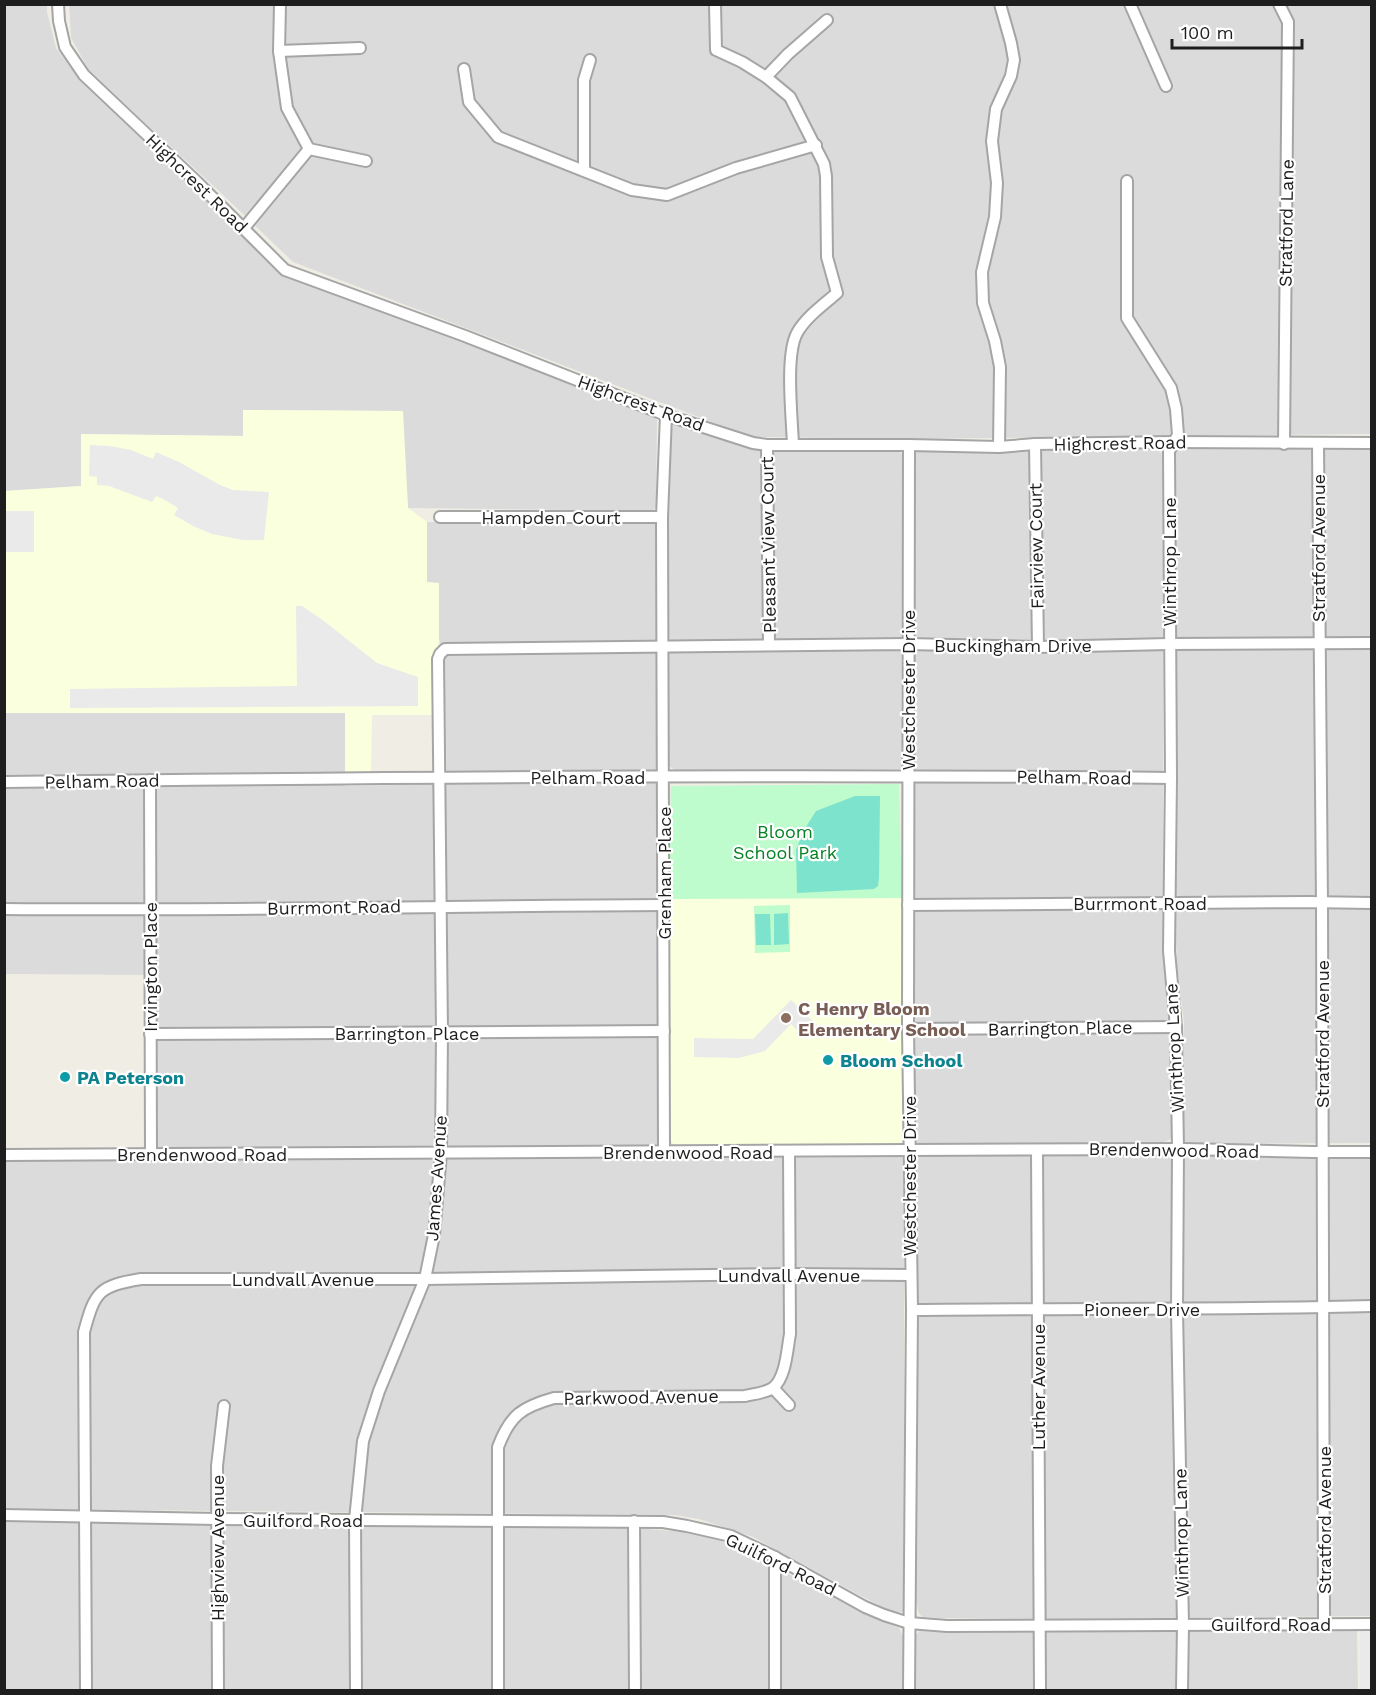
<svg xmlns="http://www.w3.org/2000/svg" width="1376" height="1695" font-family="'Work Sans',sans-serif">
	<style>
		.residential { fill: #dcdbdb }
		.education { fill: #faffde }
		.park { fill: #befccd }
		.pitch { fill: #7de3cd }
		.parking { fill: #eaeaea }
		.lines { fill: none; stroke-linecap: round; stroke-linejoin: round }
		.minor-casing { stroke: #a5a5a5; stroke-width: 14 }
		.minor { stroke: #fff; stroke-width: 10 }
		.education-dot { fill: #8d6e63; stroke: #fff; stroke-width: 2 }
		.culture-dot { fill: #0f9aa8; stroke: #fff; stroke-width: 2 }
		.labels { text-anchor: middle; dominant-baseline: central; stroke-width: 4.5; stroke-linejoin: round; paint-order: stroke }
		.street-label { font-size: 18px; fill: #1e1e1e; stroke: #fff }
		.park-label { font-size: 18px; fill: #058324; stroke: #fff }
		.education-label { font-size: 18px; font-weight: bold; fill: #785e54; stroke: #fff; text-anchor: start }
		.culture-label { font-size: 18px; font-weight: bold; fill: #0d838f; stroke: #fff; text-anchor: start }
	</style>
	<rect width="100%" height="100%" fill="#f0eee4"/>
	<g class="residential">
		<polygon points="5,5 47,5 47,12 56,48 77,76 120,118 280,266 649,411 657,420 656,507 652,511 408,508 402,411 243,410 243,436 81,434 81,486 5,491"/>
		<polygon points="69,5 1371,5 1371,434 908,439 756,437 738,432 293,262 222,194 90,72 71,38"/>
		<polygon points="680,424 761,451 894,450 899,451 903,455 901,709 911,709 913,458 916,452 922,450 1155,448 1160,450 1163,456 1163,954 1172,1016 1173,1136 1169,1140 1161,1143 921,1145 915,1141 913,968 914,769 676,771 669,766 668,711 668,436 670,429 674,425"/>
		<polygon points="1183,448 1371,448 1371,897 1179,898 1174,893 1174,451"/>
		<polygon points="653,520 656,521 657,524 658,1143 652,1146 159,1148 156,1141 155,975 5,974 4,713 345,713 345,786 447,784 444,657 439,639 439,584 427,583 427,522"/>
		<polygon points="1371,907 1371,1143 1188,1144 1184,1141 1182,1137 1184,1022 1177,966 1175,917 1178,909"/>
		<polygon points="1371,1153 1371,1616 1063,1619 939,1618 923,1617 919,1614 916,1602 914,1159 916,1156"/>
		<polygon points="903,1157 904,1160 904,1607 903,1612 898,1612 887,1609 861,1596 753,1537 699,1519 674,1515 5,1509 5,1160"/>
		<polygon points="5,1521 624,1527 685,1532 714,1538 735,1546 864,1613 899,1628 904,1638 903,1690 5,1690"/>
		<polygon points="1357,1630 1358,1690 913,1690 914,1637 920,1631 953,1633"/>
	</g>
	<g class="education">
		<polygon points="243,410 403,411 408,508 427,522 427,582 439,583 439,639 433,675 433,715 372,715 371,774 345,774 345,713 5,713 5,491 81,486 81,434 243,436"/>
		<polygon points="902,898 902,1142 900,1144 676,1145 672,1143 670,1140 668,899"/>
	</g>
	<g class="park">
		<polygon points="899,784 902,898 668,899 671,786"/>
		<polygon points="790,905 790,952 755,953 754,906"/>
	</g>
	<g class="pitch">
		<polygon points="855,796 880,796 879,877 878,886 874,889 797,893 796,850 804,830 816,811"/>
		<polygon points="788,913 789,944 774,945 774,914"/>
		<polygon points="755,914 770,914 771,945 756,945"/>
	</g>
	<g class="parking">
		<polygon points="90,445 110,446 131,450 153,459 156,452 179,462 220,485 233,490 269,492 264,540 243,540 212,534 193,526 174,515 178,508 163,499 156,496 152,502 109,486 97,485 97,477 89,476"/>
		<rect x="5" y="511" width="29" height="41"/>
		<polygon points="296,606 302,606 324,621 377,663 418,677 418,706 70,708 70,689 297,686"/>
		<polygon points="791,1000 818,1026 806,1039 791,1024 765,1051 739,1058 694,1057 694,1038 753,1039"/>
		<rect x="1360" y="1630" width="11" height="60"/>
	</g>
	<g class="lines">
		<defs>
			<g id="minor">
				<polyline points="58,4 59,21 65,47 84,75 197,182 285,270 465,336 666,415 753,443 767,445 909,445 999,447 1035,444 1174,442 1372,443"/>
				<polyline points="280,4 279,51 287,108 309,149"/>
				<path d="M715,4l1,46 26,12 24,15 24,20 34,67 2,12 1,81 10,36c-13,11 -32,25 -40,40 -12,22 -5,84 -4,112"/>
				<polyline points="1130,4 1166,86"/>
				<polyline points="1279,4 1288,22 1284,444"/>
				<polyline points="279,51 360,48"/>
				<polyline points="464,69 469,102 498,137 632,190 667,195 736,168 816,145"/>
				<polyline points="766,77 788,54 827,20"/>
				<polyline points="309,149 366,161"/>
				<polyline points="584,170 584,80 590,60"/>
				<polyline points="1127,181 1127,318 1171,388 1176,409 1178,435 1169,451 1171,778 1169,951 1176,1027 1178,1149 1177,1310 1183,1625 1182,1690"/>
				<polyline points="244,228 309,149"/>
				<polyline points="1035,444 1038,647"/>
				<polyline points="1318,444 1322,903 1324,1624"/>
				<polyline points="767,445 769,645"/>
				<polyline points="909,445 908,1029 912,1310 909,1690"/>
				<polyline points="999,447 1000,367 995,341 983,303 982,272 995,217 997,183 992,141 996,109 1011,76 1014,60 1011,43 1000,4"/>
				<polyline points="440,517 662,517"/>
				<polyline points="150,780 151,1155"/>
				<path d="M4,782c389,-5 778,-8 1167,-4"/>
				<polyline points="908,905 1307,902 1372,903"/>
				<path d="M4,909c220,2 440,-3 660,-4"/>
				<polyline points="908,1029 1176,1027"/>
				<polyline points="150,1034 664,1031"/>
				<polyline points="1037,1150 1040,1690"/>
				<polyline points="664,1152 662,517 666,415"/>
				<polyline points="4,1155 909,1150 1184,1149 1313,1152 1372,1152"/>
				<path d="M912,1310c153,-2 306,0 460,-4"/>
				<polyline points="773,1388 789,1405"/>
				<polyline points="4,1515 217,1519 663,1522 687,1526 731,1536 775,1557 865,1607 884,1615 909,1623 947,1626 1372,1624"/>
				<polyline points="634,1521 635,1690"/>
				<polyline points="775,1557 775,1690"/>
				<path d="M86,1690l-2,-358c11,-41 15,-46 57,-53h284l365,-5 120,1"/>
				<polyline points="218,1690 217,1466 224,1406"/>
				<polyline points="356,1690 355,1520 363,1441 379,1391 425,1279 434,1235 441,1153 442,1032 438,659 440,654 445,649 908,644 1038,647 1169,644 1372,643"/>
				<path d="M498,1690v-243c12,-32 24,-40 56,-49l191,-2c9,-2 20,-3 28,-8 13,-11 14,-38 17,-54l-1,-183"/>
			</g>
		</defs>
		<use href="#minor" class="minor-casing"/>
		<use href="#minor" class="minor"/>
	</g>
	<circle class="education-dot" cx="786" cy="1018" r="6"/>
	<g class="culture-dot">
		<circle cx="828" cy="1060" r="6"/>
		<circle cx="65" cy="1077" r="6"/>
	</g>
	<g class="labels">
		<g class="street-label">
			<text transform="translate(197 183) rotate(44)">Highcrest Road</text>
			<text transform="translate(1286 223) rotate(-89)">Stratford Lane</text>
			<text transform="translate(641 403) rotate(20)">Highcrest Road</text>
			<text transform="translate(1120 443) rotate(-1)">Highcrest Road</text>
			<text x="551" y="517">Hampden Court</text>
			<text transform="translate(768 545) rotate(-91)">Pleasant View Court</text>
			<text transform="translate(1036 546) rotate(-91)">Fairview Court</text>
			<text transform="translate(1318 548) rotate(-90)">Stratford Avenue</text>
			<text transform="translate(1169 562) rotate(-90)">Winthrop Lane</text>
			<text x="1013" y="645">Buckingham Drive</text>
			<text transform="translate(908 690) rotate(-90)">Westchester Drive</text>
			<text x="588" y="777">Pelham Road</text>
			<text transform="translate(1074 777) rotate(1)">Pelham Road</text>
			<text transform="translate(102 781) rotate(-1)">Pelham Road</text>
			<text transform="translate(664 873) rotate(-90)">Grenham Place</text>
			<text x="1140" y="903">Burrmont Road</text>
			<text transform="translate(334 907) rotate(-1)">Burrmont Road</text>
			<text transform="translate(150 967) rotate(-90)">Irvington Place</text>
			<text transform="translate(1060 1028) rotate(-1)">Barrington Place</text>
			<text x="407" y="1033">Barrington Place</text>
			<text transform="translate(1322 1034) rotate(-90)">Stratford Avenue</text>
			<text transform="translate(1174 1048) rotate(-93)">Winthrop Lane</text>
			<text transform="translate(1174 1150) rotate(1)">Brendenwood Road</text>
			<text x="688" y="1152">Brendenwood Road</text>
			<text x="202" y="1154">Brendenwood Road</text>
			<text transform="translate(909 1176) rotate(-90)">Westchester Drive</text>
			<text transform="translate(436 1178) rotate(-86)">James Avenue</text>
			<text x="789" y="1275">Lundvall Avenue</text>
			<text x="303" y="1279">Lundvall Avenue</text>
			<text x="1142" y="1309">Pioneer Drive</text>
			<text transform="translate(1038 1387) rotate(-90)">Luther Avenue</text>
			<text transform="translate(641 1397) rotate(-1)">Parkwood Avenue</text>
			<text x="303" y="1520">Guilford Road</text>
			<text transform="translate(1324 1520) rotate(-90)">Stratford Avenue</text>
			<text transform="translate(1181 1533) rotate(-91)">Winthrop Lane</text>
			<text transform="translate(217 1548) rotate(-90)">Highview Avenue</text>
			<text transform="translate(781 1564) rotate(26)">Guilford Road</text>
			<text x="1271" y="1624">Guilford Road</text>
		</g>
		<g class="park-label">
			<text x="785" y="831">Bloom<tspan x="785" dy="21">School Park</tspan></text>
		</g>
		<g class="education-label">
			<text x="798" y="1008">C Henry Bloom<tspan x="798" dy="21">Elementary School</tspan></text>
		</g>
		<g class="culture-label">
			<text x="840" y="1060">Bloom School</text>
			<text x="77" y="1077">PA Peterson</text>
		</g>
	</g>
	<rect width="1376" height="1695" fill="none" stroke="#1e1e1e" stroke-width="12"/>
	<path d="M1172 39v9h130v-9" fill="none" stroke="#1e1e1e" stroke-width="3"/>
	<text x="1181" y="39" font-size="18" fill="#1e1e1e" stroke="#ffffff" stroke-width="4.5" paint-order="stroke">100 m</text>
</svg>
